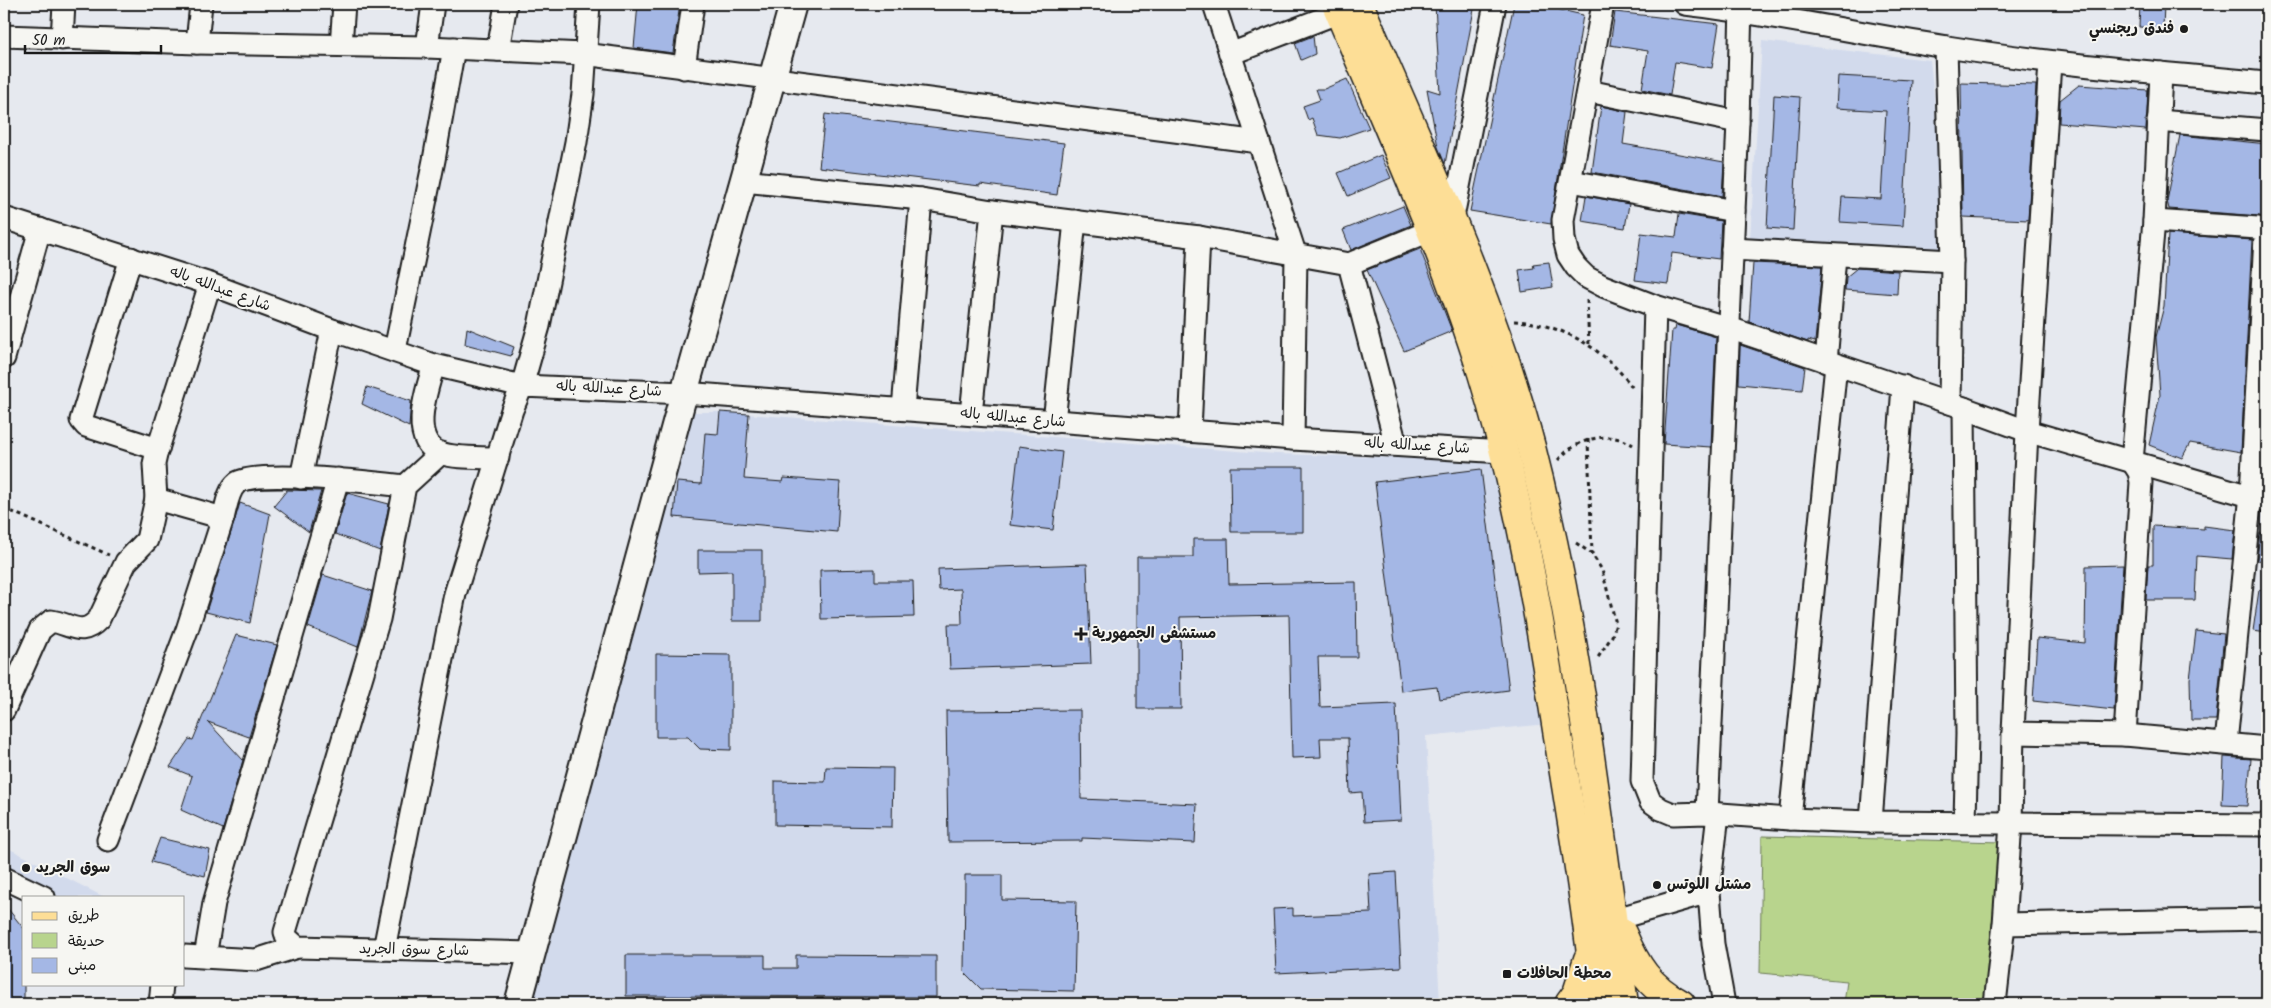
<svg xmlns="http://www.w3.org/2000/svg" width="2271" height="1008" font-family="Kalam,'Playpen Sans Arabic',sans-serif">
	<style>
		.built { fill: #d2daec }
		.green { fill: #b8d48d; stroke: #6a7854 }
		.building { fill: #a4b7e5; stroke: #1c1c1c }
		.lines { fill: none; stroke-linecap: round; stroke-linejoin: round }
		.minor-casing { stroke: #1c1c1c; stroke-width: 25 }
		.tertiary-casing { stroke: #1c1c1c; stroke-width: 30 }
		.primary-casing { stroke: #1c1c1c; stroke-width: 31 }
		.path { stroke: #1c1c1c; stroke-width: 3; stroke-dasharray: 4 4; stroke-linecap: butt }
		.minor { stroke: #f6f6f2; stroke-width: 21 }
		.tertiary { stroke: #f6f6f2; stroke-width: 26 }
		.primary { stroke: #fdde96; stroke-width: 28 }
		.poi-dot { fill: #1c1c1c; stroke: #f6f6f2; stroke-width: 2 }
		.labels { text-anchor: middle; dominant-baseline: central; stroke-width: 4; stroke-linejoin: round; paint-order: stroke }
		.poi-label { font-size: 15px; font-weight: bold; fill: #1c1c1c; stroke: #f6f6f2; text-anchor: start }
		.street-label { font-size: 15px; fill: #1c1c1c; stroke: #f6f6f2 }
	</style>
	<rect width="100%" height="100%" fill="#e6e9ef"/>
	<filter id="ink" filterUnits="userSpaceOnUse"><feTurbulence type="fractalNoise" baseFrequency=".02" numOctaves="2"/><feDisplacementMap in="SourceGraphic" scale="10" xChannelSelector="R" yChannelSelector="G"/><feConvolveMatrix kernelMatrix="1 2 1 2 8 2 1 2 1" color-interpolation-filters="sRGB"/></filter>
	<g filter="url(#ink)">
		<g class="built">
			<polygon points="1762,41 1930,60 1950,250 1750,239"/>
			<polygon points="691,412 720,412 1277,454 1495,461 1547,724 1426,736 1440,1004 530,1004"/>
			<polygon points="4,846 104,897 24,897 24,899 4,891"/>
		</g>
		<polygon class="green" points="1762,836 2002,842 1989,1004 1844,1004 1847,981 1760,973"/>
		<g class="building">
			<polygon points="638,4 680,4 673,53 634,48"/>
			<polygon points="1435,4 1475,4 1445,164 1438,147 1427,89 1440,93"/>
			<polygon points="1514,4 1534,4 1583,15 1551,224 1470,211"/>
			<polygon points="2140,4 2164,4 2163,28 2139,27"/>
			<polygon points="1615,12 1719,24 1712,68 1675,62 1670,95 1642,89 1648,51 1610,45"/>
			<polygon points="1313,36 1315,54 1301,60 1295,43"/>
			<polygon points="1838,76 1911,80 1903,226 1840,222 1842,197 1881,199 1886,111 1836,108"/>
			<polygon points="1347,79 1369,128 1340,138 1318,135 1312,118 1308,120 1303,106 1320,100 1316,89 1324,89"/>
			<polygon points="1961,83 2036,85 2028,220 1963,217"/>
			<polygon points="2079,85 2148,90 2146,130 2059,123 2060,100"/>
			<polygon points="1774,95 1800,97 1793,230 1767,228"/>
			<polygon points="1601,106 1627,112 1623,144 1724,162 1722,196 1592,172"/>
			<polygon points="825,114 1064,143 1057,195 980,184 980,186 819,167"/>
			<polygon points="2180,135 2267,144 2267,219 2259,216 2169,209 2167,201"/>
			<polygon points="1381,155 1391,178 1348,196 1338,173"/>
			<polygon points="1586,196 1629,204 1625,228 1582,221"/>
			<polygon points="1403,206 1411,225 1351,250 1343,230"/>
			<polygon points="1679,214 1721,221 1719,259 1672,253 1668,284 1635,280 1641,233 1676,237"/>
			<polygon points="2168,234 2252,240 2241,452 2190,443 2182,458 2149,445 2160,395 2156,337 2164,306"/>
			<polygon points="1420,249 1452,331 1404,351 1367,270"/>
			<polygon points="1549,262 1553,287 1522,292 1519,270 1534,268 1533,264"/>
			<polygon points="1753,263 1822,266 1815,342 1808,340 1808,342 1749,322"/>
			<polygon points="1857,268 1898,271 1897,294 1845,290 1846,277"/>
			<polygon points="1676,325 1716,337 1711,447 1664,444 1672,330 1675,330"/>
			<polygon points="467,328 514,347 511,356 465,344"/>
			<polygon points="1740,345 1805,367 1802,390 1739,384"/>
			<polygon points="367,387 411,401 409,427 362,404"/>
			<polygon points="720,412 749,414 744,479 783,482 784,478 840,482 837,532 674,517 677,482 701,484 705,433 718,434"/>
			<polygon points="1019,446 1062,452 1053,530 1010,525"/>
			<polygon points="1230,467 1303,467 1303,532 1231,532"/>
			<polygon points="1481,469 1509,690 1439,699 1437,687 1401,691 1375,482"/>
			<polygon points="287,490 321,491 309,532 274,506"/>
			<polygon points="347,493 389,504 380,551 335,534"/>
			<polygon points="240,503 270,514 250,623 206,612"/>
			<polygon points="2153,526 2204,529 2204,526 2235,530 2232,559 2197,556 2195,600 2146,600 2148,565 2153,565"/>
			<polygon points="2260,533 2267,534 2267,561 2257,560"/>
			<polygon points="1193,539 1228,539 1229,584 1356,582 1357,657 1318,657 1320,707 1396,704 1401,820 1364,822 1362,792 1350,793 1348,738 1320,738 1321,757 1292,758 1289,615 1180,617 1181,709 1137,709 1137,557 1193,557"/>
			<polygon points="698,550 762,550 762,621 732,621 732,571 698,572"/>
			<polygon points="1087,564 1091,664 950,669 948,624 962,624 961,589 939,590 938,569"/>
			<polygon points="2123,565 2114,710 2033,701 2037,638 2085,643 2086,566"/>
			<polygon points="875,569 875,581 913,581 914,617 821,619 820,570"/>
			<polygon points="323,575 372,591 358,647 308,627"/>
			<polygon points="2259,590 2267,591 2267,633 2253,631"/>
			<polygon points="2196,631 2224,634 2216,720 2191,720 2190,679"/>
			<polygon points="236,635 277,645 249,737 208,722 243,760 223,829 181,810 192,776 170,767 189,739 193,740"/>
			<polygon points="656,654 731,655 731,750 700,749 688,737 656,737"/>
			<polygon points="1080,710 1081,799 1197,804 1195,843 1082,838 1082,841 948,842 946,711"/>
			<polygon points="2224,757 2251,759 2247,806 2222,805"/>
			<polygon points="826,767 893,768 892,827 775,825 775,781 825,782"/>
			<polygon points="160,838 210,850 205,876 151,862"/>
			<polygon points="1396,872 1401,967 1276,973 1273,909 1293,908 1293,916 1371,913 1369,874"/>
			<polygon points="965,875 1002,875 1002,900 1076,901 1074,991 981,989 964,972"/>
			<polygon points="4,904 24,929 24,1004 4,1004"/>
			<polygon points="626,955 765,955 765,968 796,968 796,955 936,956 936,997 626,996"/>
		</g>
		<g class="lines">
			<defs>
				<g id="minor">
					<polyline points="1214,4 1296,256 1293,439"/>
					<polyline points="1603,4 1563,220 1564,239 1568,255 1576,267 1586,277 1603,286 1655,306 1729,328 1950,403 2027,431 2267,501"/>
					<path d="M1685,4c88,10 174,30 262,43 106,17 213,26 320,36"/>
					<polyline points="4,36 197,43 427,47 584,54 1259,142"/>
					<polyline points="62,39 64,4"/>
					<polyline points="197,43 201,4"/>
					<polyline points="341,45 344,4"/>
					<polyline points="427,47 433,4"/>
					<polyline points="1946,47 1952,261 1950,403"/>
					<polyline points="498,50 506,4"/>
					<polyline points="1230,54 1340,12"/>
					<polyline points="684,68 693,4"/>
					<polyline points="1588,91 1738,122"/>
					<polyline points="2158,121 2267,130"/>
					<polyline points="743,181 921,199 992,211 1199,237 1190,431"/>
					<polyline points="1571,181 1734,211"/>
					<polyline points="4,218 210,284 332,330 434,365 522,386 539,326 576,142 583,94 589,4"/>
					<polyline points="2154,221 2258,228 2263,231 2265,237 2251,494 2226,743"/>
					<polyline points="1452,222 1495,4"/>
					<polyline points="1199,237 1349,264 1396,445"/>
					<polyline points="1732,249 1952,261"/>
					<polyline points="131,258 81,420 86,426 158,449"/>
					<polyline points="1349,264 1430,231"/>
					<polyline points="1655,306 1642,781 1650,801 1661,809 1673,814 1707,813 1790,819 1871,822 2267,825"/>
					<polyline points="395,350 434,160 454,48"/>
					<polyline points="4,358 40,229"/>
					<polyline points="1826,362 1835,256"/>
					<path d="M434,365c-7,24 -26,75 6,88 17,6 40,4 58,5"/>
					<polyline points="1964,408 1967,734 1965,822"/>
					<polyline points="903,409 921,199"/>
					<polyline points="971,414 992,211"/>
					<polyline points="1054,422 1075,221"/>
					<polyline points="441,453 405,486 379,619 285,932 287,938 297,947 531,953"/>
					<polyline points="301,478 332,330"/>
					<path d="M156,499l67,19c3,-10 5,-28 14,-35 19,-14 140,0 168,3"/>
					<path d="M4,710l36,-80 11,-9c21,3 30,17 48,-2l27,-57 21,-22 9,-41 -2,-35 2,-9 54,-171"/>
					<polyline points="2013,733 2125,735 2267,748"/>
					<polyline points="2125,735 2141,482 2139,472 2132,461 2154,221 2161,73"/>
					<polyline points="1707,813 1738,122 1741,4"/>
					<polyline points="1718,814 1709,892 1713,944 1724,1004"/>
					<polyline points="1790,819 1836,365"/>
					<polyline points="1871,822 1903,386"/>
					<polyline points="108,840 187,630 223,518"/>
					<polyline points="4,878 44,897"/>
					<polyline points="1616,919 1709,892"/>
					<polyline points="2004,924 2267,919"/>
					<polyline points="384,949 455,594 512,410 522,386 684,393 1293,439 1503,452"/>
					<polyline points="184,956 256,960 297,947"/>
					<polyline points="205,957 214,903 338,479"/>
					<polyline points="160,1004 162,984"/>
					<polyline points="1995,1004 2004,924 2011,823 2013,733 2027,431 2050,62"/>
				</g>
				<polyline id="tertiary" points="518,1004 684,393 793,4"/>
				<g id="primary">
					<path d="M1336,4c51,122 107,243 146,369 36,116 56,237 75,357 15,92 30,182 40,274"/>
					<path d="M1359,4c61,143 133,293 172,443 47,183 67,371 93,557"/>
					<path d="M1622,933c14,33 27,54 59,71"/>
					<polyline points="1569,1004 1577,993 1588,959"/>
				</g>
			</defs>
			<use href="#minor" class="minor-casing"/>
			<use href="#tertiary" class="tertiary-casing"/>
			<use href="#primary" class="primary-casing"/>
			<g class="path">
				<polyline points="1587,300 1589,346"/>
				<path d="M1514,321c48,2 93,29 120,69"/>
				<polyline points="1588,439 1592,554"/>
				<path d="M1558,460c19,-21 50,-31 75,-15"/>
				<polyline points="4,508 109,555"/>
				<polyline points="1576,543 1592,554 1602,570 1616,624 1612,636 1597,659"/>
			</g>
			<use href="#minor" class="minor"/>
			<use href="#tertiary" class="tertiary"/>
			<use href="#primary" class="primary"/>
		</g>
	</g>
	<g class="poi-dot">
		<circle cx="2184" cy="29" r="5"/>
		<path d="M1078.5 626.5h5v5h5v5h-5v5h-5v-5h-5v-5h5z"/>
		<circle cx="26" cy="868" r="5"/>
		<circle cx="1657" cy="885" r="5"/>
		<rect x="1502" y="969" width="10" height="10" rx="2.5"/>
	</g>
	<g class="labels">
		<g class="poi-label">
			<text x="2174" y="29" text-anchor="end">فندق ريجنسي</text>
			<text x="1092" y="634">مستشفى الجمهورية</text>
			<text x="36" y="868">سوق الجريد</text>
			<text x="1667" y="885">مشتل اللوتس</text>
			<text x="1517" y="974">محطة الحافلات</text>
		</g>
		<g class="street-label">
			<text transform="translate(220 289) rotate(20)">شارع عبدالله باله</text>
			<text transform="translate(609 389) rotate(3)">شارع عبدالله باله</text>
			<text transform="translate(1013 418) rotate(5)">شارع عبدالله باله</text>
			<text transform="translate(1417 446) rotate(3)">شارع عبدالله باله</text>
			<text transform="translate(414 950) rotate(1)">شارع سوق الجريد</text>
		</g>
	</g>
	<rect width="2271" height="1008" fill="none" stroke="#f6f6f2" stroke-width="20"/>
	<rect x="10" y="10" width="2251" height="988" fill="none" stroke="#1c1c1c" stroke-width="2" filter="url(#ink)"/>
	<rect x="22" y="896" width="162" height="90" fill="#f6f6f2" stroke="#9f9f9c"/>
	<rect x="32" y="912" width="25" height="8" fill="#fdde96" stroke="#9f9f9c"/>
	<text x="68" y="920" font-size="15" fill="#1c1c1c">طريق</text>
	<rect x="32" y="933" width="25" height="15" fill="#b8d48d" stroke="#9f9f9c"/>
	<text x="68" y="946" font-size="15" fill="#1c1c1c">حديقة</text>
	<rect x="32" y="958" width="25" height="15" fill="#a4b7e5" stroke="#9f9f9c"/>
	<text x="68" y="970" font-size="15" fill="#1c1c1c">مبنى</text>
	<path d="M25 45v8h136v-8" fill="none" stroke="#1c1c1c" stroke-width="2.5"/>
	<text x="32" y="45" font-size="15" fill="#1c1c1c" stroke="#f6f6f2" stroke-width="4" paint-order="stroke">50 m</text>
</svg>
